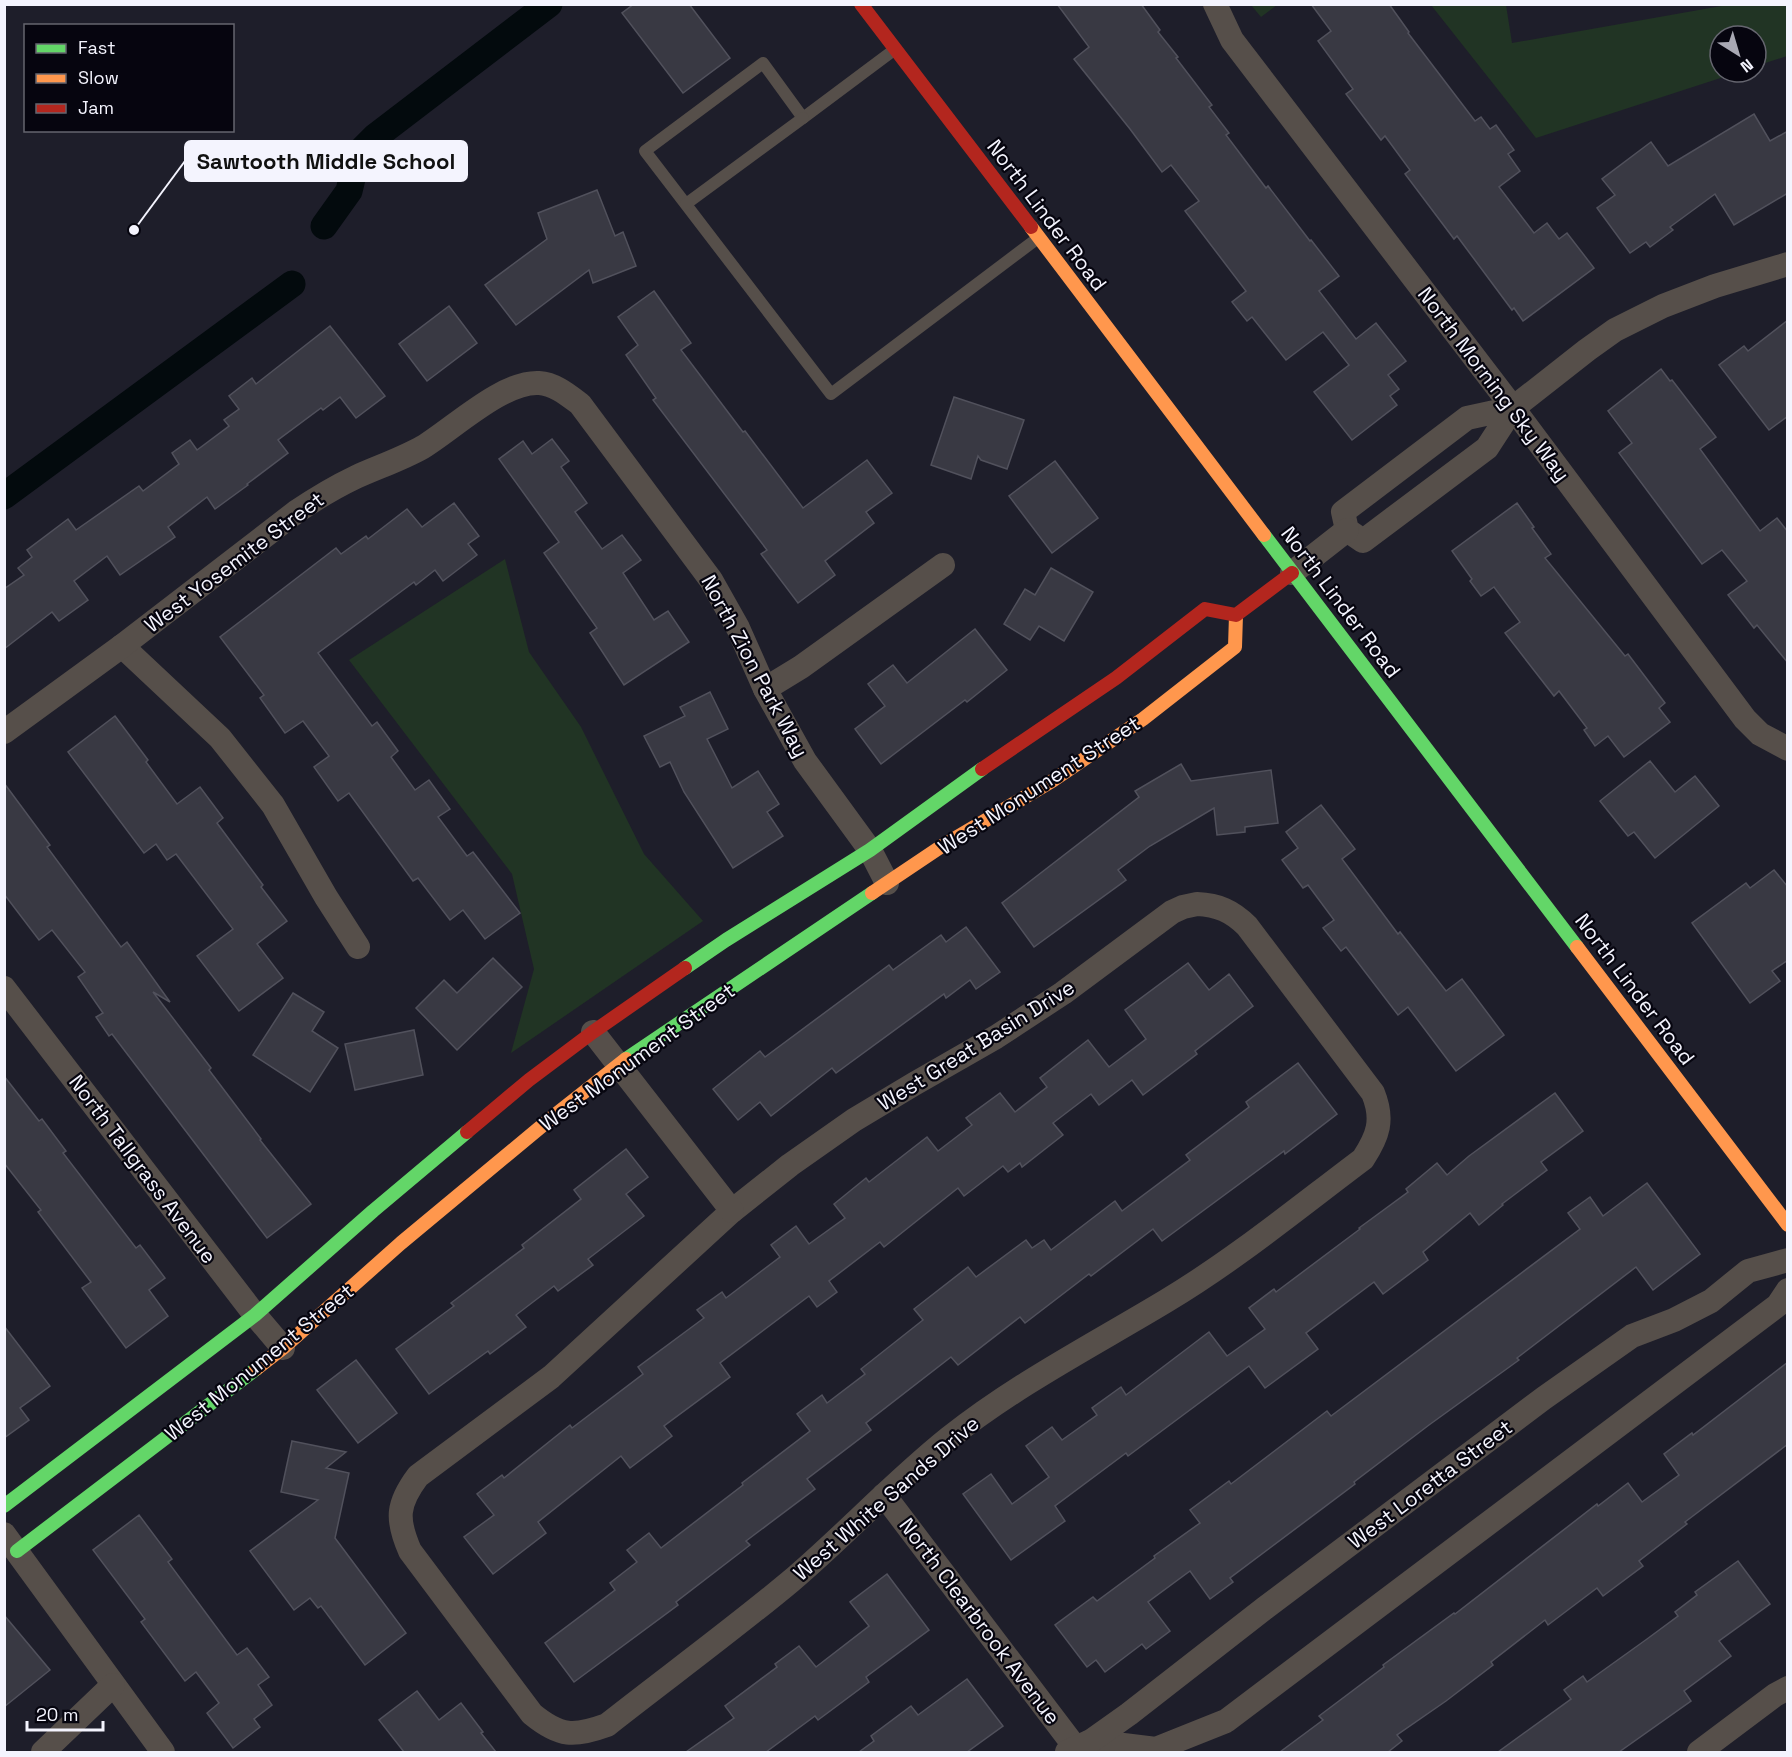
<svg xmlns="http://www.w3.org/2000/svg" width="1792" height="1757" font-family="'Space Grotesk',sans-serif">
	<style>
		.green { fill: #213424 }
		.lines { fill: none; stroke-linecap: round; stroke-linejoin: round }
		.canal { stroke: #030a0d; stroke-width: 27 }
		.building { fill: #393943; stroke: #51515c; stroke-width: 1.5 }
		.lane { stroke: #564f4a; stroke-width: 12 }
		.street { stroke: #564f4a; stroke-width: 24 }
		.fast { stroke: #63d668; stroke-width: 14 }
		.slow { stroke: #ff974d; stroke-width: 14 }
		.jam { stroke: #b3261e; stroke-width: 14 }
		.labels { text-anchor: middle; dominant-baseline: central; stroke-width: 4.5; stroke-linejoin: round; paint-order: stroke }
		.street-label { font-size: 21px; fill: #f4f4fe; stroke: #06050f }
		.leader { fill: none; stroke: #f4f4fe; stroke-width: 2 }
		.callout-dot { fill: #f4f4fe; stroke: #06050f; stroke-width: 2 }
		.callout { fill: #f4f4fe; stroke: #f4f4fe; stroke-width: 2 }
		.callout-label { font-size: 22px; text-anchor: middle; font-weight: bold; fill: #111 }
	</style>
	<rect width="100%" height="100%" fill="#1e1e2a"/>
	<g class="green">
		<polygon points="1251,5 1277,5 1261,17"/>
		<polygon points="1431,5 1506,5 1512,43 1727,5 1787,5 1787,56 1756,66 1756,36 1720,36 1720,72 1739,72 1536,138"/>
		<polygon points="505,559 529,652 581,727 644,854 703,921 511,1053 534,969 512,874 349,660"/>
	</g>
	<g class="lines">
		<g class="canal">
			<polyline points="324,226 349,191 355,166 363,149 375,137 549,4"/>
			<polyline points="4,496 292,284"/>
		</g>
	</g>
	<g class="building">
		<polygon points="634,4 689,4 730,58 683,93 622,13"/>
		<polygon points="1057,4 1141,4 1160,30 1158,32 1178,57 1176,58 1212,105 1209,107 1229,133 1226,135 1266,188 1268,186 1310,241 1311,240 1339,276 1319,291 1356,339 1376,323 1406,361 1388,375 1399,389 1390,396 1397,405 1352,440 1314,392 1349,365 1323,332 1286,360 1252,317 1247,321 1232,302 1246,291 1185,211 1199,201 1171,165 1162,172 1130,129 1074,59 1089,47"/>
		<polygon points="1311,4 1389,4 1409,32 1408,33 1475,121 1481,117 1490,129 1496,125 1514,150 1508,154 1520,171 1499,187 1534,233 1547,223 1559,239 1567,233 1594,268 1523,321 1514,308 1512,310 1457,236 1454,239 1405,174 1410,170 1385,136 1381,140 1346,94 1353,89 1318,41 1331,31"/>
		<polygon points="1754,114 1770,141 1788,131 1788,193 1734,225 1715,194 1670,227 1673,230 1650,247 1646,242 1630,253 1597,208 1615,195 1602,179 1651,142 1668,166"/>
		<polygon points="597,190 615,236 623,232 636,266 593,283 589,270 516,325 485,285 547,239 538,213"/>
		<polygon points="654,291 691,343 681,350 743,432 745,431 803,508 867,460 892,493 866,512 874,523 825,561 835,575 798,603 761,554 767,550 653,400 656,398 626,355 638,345 618,317"/>
		<polygon points="449,306 477,343 427,381 399,344"/>
		<polygon points="1788,320 1788,416 1769,430 1719,365 1744,346 1748,351"/>
		<polygon points="330,326 385,396 356,418 340,397 323,410 321,408 278,440 288,453 247,484 248,485 215,509 207,497 168,527 175,537 120,575 107,556 74,581 88,600 59,621 52,612 4,649 4,589 24,575 18,568 32,557 27,550 68,519 76,530 139,486 143,491 179,464 172,453 190,440 197,450 229,426 224,420 239,409 229,396 252,378 256,384"/>
		<polygon points="1661,369 1670,381 1672,380 1716,437 1700,449 1760,531 1777,518 1788,532 1788,663 1757,625 1754,628 1728,595 1747,581 1722,550 1702,564 1619,453 1632,443 1608,411"/>
		<polygon points="954,397 1024,420 1007,469 981,460 978,456 971,479 931,465"/>
		<polygon points="552,439 569,461 561,467 587,503 575,512 602,549 622,535 641,560 623,573 654,620 668,611 689,642 624,685 590,633 597,628 544,553 559,542 499,459 523,441 532,454"/>
		<polygon points="1055,461 1098,518 1052,553 1009,496"/>
		<polygon points="454,503 479,536 468,544 477,555 443,581 435,570 416,585 414,582 318,653 372,726 377,722 398,751 391,757 415,790 429,780 450,809 438,817 467,856 473,852 520,913 485,939 463,910 450,920 418,878 413,881 349,793 338,801 314,767 329,756 303,721 285,733 260,698 264,695 220,637 336,548 341,554 366,536 368,539 407,509 422,527"/>
		<polygon points="1517,503 1534,527 1532,528 1551,554 1545,558 1625,656 1628,654 1665,703 1659,708 1670,722 1624,757 1608,736 1595,746 1584,730 1587,728 1559,691 1554,696 1505,633 1520,622 1494,587 1481,596 1470,581 1472,579 1452,551"/>
		<polygon points="1051,568 1093,592 1064,641 1039,626 1030,640 1004,624 1025,589 1035,595"/>
		<polygon points="975,629 1007,670 967,702 965,700 881,764 855,729 885,706 868,684 893,665 907,683"/>
		<polygon points="710,692 728,729 707,739 732,788 758,771 779,804 767,812 783,836 733,868 684,792 670,762 660,767 644,736 685,716 680,707"/>
		<polygon points="115,716 148,760 146,762 177,804 200,787 223,818 217,823 263,885 261,887 287,921 257,944 283,978 239,1011 197,956 233,929 176,854 167,860 156,844 144,853 68,752"/>
		<polygon points="1650,761 1675,792 1695,776 1719,806 1655,858 1634,832 1628,836 1600,801"/>
		<polygon points="1181,764 1191,781 1271,770 1278,823 1245,827 1245,832 1217,835 1214,808 1150,846 1118,870 1126,880 1034,947 1002,903 1139,797 1135,791"/>
		<polygon points="4,783 50,845 47,847 121,947 127,942 170,1002 153,992 211,1068 209,1070 261,1139 260,1140 311,1204 267,1238 112,1034 109,1036 96,1017 103,1013 78,977 85,972 52,930 39,940 4,894"/>
		<polygon points="1321,805 1355,849 1342,859 1398,934 1400,932 1446,991 1462,979 1504,1035 1456,1071 1408,1007 1398,1015 1346,947 1341,951 1323,928 1334,920 1308,885 1303,888 1282,860 1298,848 1286,832"/>
		<polygon points="1774,870 1788,887 1788,960 1772,971 1780,981 1750,1003 1692,923 1746,883 1750,888"/>
		<polygon points="966,927 1000,972 976,989 970,980 946,998 944,994 836,1073 832,1068 771,1116 760,1102 738,1120 713,1089 760,1051 765,1057 889,965 893,970 941,935 946,942"/>
		<polygon points="493,958 522,987 457,1050 416,1008 444,980 457,993"/>
		<polygon points="1188,963 1209,990 1229,974 1253,1006 1195,1051 1197,1054 1143,1095 1132,1080 1099,1105 1091,1094 1053,1123 1063,1135 1022,1167 1020,1163 1008,1172 1003,1166 964,1196 958,1188 884,1247 880,1242 829,1281 837,1292 817,1307 809,1296 720,1363 730,1377 664,1426 672,1436 630,1468 621,1456 538,1522 546,1533 493,1574 464,1537 494,1515 477,1494 502,1475 504,1478 570,1425 572,1428 643,1374 638,1367 704,1318 697,1310 722,1292 726,1298 780,1257 771,1245 796,1226 809,1244 845,1218 834,1204 866,1178 869,1182 927,1137 938,1151 972,1125 966,1118 1000,1093 1015,1112 1047,1087 1040,1078 1088,1040 1109,1067 1146,1039 1125,1010"/>
		<polygon points="293,993 324,1012 312,1031 338,1048 310,1092 253,1055"/>
		<polygon points="414,1030 423,1075 355,1090 345,1044"/>
		<polygon points="1298,1063 1337,1114 1285,1154 1284,1151 1162,1241 1153,1229 1091,1276 1089,1274 1025,1323 1020,1317 958,1365 951,1357 866,1423 871,1430 807,1479 815,1489 746,1541 750,1545 676,1602 678,1605 574,1682 545,1643 615,1590 610,1583 637,1562 627,1550 649,1533 661,1548 743,1485 742,1483 810,1431 797,1414 822,1395 827,1403 865,1374 861,1369 923,1320 914,1309 968,1267 976,1277 1026,1240 1032,1248 1044,1240 1051,1250 1115,1201 1122,1211 1190,1160 1186,1155 1249,1107 1246,1102"/>
		<polygon points="4,1076 39,1121 42,1119 66,1151 63,1153 136,1248 140,1245 165,1278 149,1290 168,1316 126,1348 82,1288 91,1282 38,1212 41,1210 4,1163"/>
		<polygon points="1555,1093 1583,1131 1541,1162 1547,1170 1502,1204 1503,1205 1479,1225 1470,1213 1423,1252 1428,1260 1383,1294 1374,1282 1306,1333 1318,1349 1265,1388 1249,1366 1128,1456 1126,1453 1055,1506 1065,1521 1011,1560 963,1494 991,1474 1012,1504 1049,1477 1026,1446 1052,1427 1062,1440 1097,1415 1092,1408 1121,1387 1126,1395 1209,1332 1227,1356 1265,1329 1249,1308 1274,1289 1276,1292 1360,1229 1359,1228 1408,1192 1406,1189 1437,1163 1447,1175 1469,1156"/>
		<polygon points="626,1149 648,1177 626,1194 644,1216 588,1259 593,1265 558,1291 554,1286 516,1315 526,1327 490,1354 488,1351 429,1394 396,1349 454,1306 451,1303 524,1248 522,1245 581,1199 574,1190"/>
		<polygon points="1647,1183 1700,1254 1653,1290 1636,1267 1517,1358 1519,1360 1429,1425 1354,1482 1355,1484 1230,1578 1233,1582 1210,1599 1190,1571 1148,1602 1170,1631 1146,1649 1142,1644 1105,1672 1096,1660 1087,1667 1055,1625 1093,1597 1097,1601 1155,1558 1154,1556 1200,1523 1190,1510 1229,1481 1231,1484 1327,1411 1331,1416 1580,1229 1568,1213 1590,1197 1603,1216"/>
		<polygon points="4,1326 50,1386 20,1408 29,1420 4,1438"/>
		<polygon points="356,1360 397,1413 358,1443 317,1390"/>
		<polygon points="1788,1362 1788,1444 1685,1522 1687,1524 1639,1561 1643,1566 1603,1596 1597,1588 1548,1625 1545,1620 1491,1662 1493,1665 1446,1701 1397,1735 1402,1741 1388,1752 1280,1752 1323,1720 1319,1716 1384,1667 1383,1665 1454,1613 1455,1614 1597,1504 1598,1506 1628,1483 1642,1502 1679,1475 1664,1454 1692,1433 1693,1435"/>
		<polygon points="292,1441 346,1452 326,1468 349,1473 335,1538 406,1633 365,1665 321,1606 318,1608 310,1598 294,1610 250,1551 318,1500 281,1492"/>
		<polygon points="139,1515 172,1559 168,1562 237,1655 247,1648 269,1677 258,1685 272,1705 254,1719 260,1727 233,1748 207,1713 219,1703 196,1672 185,1681 141,1622 145,1619 93,1550"/>
		<polygon points="1738,1561 1770,1604 1719,1641 1731,1656 1684,1691 1691,1701 1619,1752 1498,1752 1571,1699 1564,1690 1583,1676 1587,1682 1647,1639 1678,1616 1675,1612 1697,1595 1695,1592"/>
		<polygon points="887,1574 929,1630 866,1677 869,1682 818,1720 815,1716 766,1752 686,1752 734,1718 725,1706 777,1667 775,1664 799,1646 816,1667 869,1626 850,1602"/>
		<polygon points="4,1615 50,1670 4,1707"/>
		<polygon points="967,1679 1003,1726 967,1752 859,1752 874,1741 871,1736 911,1706 918,1715"/>
		<polygon points="417,1691 439,1720 461,1703 483,1732 481,1733 496,1752 404,1752 379,1720"/>
	</g>
	<g class="lines">
		<g class="lane">
			<polyline points="894,50 803,118 763,63 645,151 831,394 1038,238"/>
			<polyline points="686,204 803,118"/>
		</g>
		<g class="street">
			<polyline points="1215,4 1232,40 1513,408 1745,719 1760,734 1788,749"/>
			<polyline points="1513,408 1467,418 1343,512 1347,530 1363,541 1487,448 1513,408 1587,350 1615,330 1663,306 1715,286 1788,264"/>
			<polyline points="1292,573 1347,530"/>
			<polyline points="122,646 220,738 273,805 326,897 358,947"/>
			<polyline points="765,689 801,667 943,565"/>
			<path d="M4,732l118,-86 174,-134c19,-13 39,-25 60,-35 22,-10 46,-18 67,-30 31,-19 80,-66 116,-64 16,1 29,12 41,21l131,176 27,48 27,61 40,72 65,89 17,33"/>
			<path d="M1197,904c21,1 35,7 50,22l126,167c11,27 5,43 -10,66 -64,48 -127,100 -197,142 -73,44 -149,83 -217,137 -55,44 -104,97 -158,143 -60,50 -123,96 -184,144 -33,12 -47,12 -75,-11l-122,-163c-14,-32 -13,-47 8,-75l133,-99 181,-166 58,-46 64,-45 60,-36 82,-47 67,-44 109,-81 11,-5z"/>
			<polyline points="4,988 255,1315 283,1348"/>
			<polyline points="593,1032 732,1211"/>
			<polyline points="884,1495 1075,1747"/>
			<polyline points="4,1534 163,1752"/>
			<polyline points="1091,1741 1156,1749 1226,1721 1778,1305 1788,1290"/>
			<polyline points="43,1752 113,1685"/>
			<polyline points="1067,1752 1091,1741 1129,1714 1265,1608 1544,1398 1632,1336 1674,1320 1711,1301 1748,1271 1788,1260"/>
			<polyline points="1699,1752 1775,1695 1788,1688"/>
		</g>
		<g class="fast">
			<polyline points="1264,535 1577,947"/>
			<polyline points="685,968 726,940 870,850 982,769"/>
			<polyline points="626,1059 872,893"/>
			<polyline points="4,1506 255,1315 373,1211 467,1132"/>
			<polyline points="17,1551 256,1369"/>
		</g>
		<g class="slow">
			<polyline points="1031,227 1264,535"/>
			<polyline points="872,893 942,846 1052,781 1143,719 1235,647 1236,615"/>
			<polyline points="1577,947 1788,1225"/>
			<polyline points="256,1369 283,1348 401,1243 555,1115 626,1059"/>
		</g>
		<g class="jam">
			<polyline points="861,4 1031,227"/>
			<polyline points="982,769 1116,678 1205,609 1236,615 1292,573"/>
			<polyline points="467,1132 529,1080 593,1032 685,968"/>
		</g>
	</g>
	<g class="labels">
		<g class="street-label">
			<text transform="translate(1047 215) rotate(53)">North Linder Road</text>
			<text transform="translate(1494 384) rotate(53)">North Morning Sky Way</text>
			<text transform="translate(234 562) rotate(-37)">West Yosemite Street</text>
			<text transform="translate(1341 602) rotate(53)">North Linder Road</text>
			<text transform="translate(755 666) rotate(62)">North Zion Park Way</text>
			<text transform="translate(1039 785) rotate(-33)">West Monument Street</text>
			<text transform="translate(1635 989) rotate(53)">North Linder Road</text>
			<text transform="translate(976 1045) rotate(-32)">West Great Basin Drive</text>
			<text transform="translate(637 1057) rotate(-36)">West Monument Street</text>
			<text transform="translate(143 1169) rotate(53)">North Tallgrass Avenue</text>
			<text transform="translate(259 1362) rotate(-39)">West Monument Street</text>
			<text transform="translate(1430 1484) rotate(-37)">West Loretta Street</text>
			<text transform="translate(886 1498) rotate(-41)">West White Sands Drive</text>
			<text transform="translate(980 1621) rotate(53)">North Clearbrook Avenue</text>
		</g>
	</g>
	<path class="leader" d="M134 230L185 161"/>
	<circle class="callout-dot" cx="134" cy="230" r="6"/>
	<rect class="callout" x="185" y="141" width="282" height="40" rx="6"/>
	<g class="callout-label">
		<text x="326" y="169">Sawtooth Middle School</text>
	</g>
	<rect width="1792" height="1757" fill="none" stroke="#f4f4fe" stroke-width="12"/>
	<rect x="24" y="24" width="210" height="108" fill="#06050f" stroke="#65656f" stroke-width="1.5"/>
	<rect x="36" y="44" width="30" height="9" fill="#63d668" stroke="#65656f" stroke-width="1.5"/>
	<text x="78" y="54" font-size="18" fill="#f4f4fe">Fast</text>
	<rect x="36" y="74" width="30" height="9" fill="#ff974d" stroke="#65656f" stroke-width="1.5"/>
	<text x="78" y="84" font-size="18" fill="#f4f4fe">Slow</text>
	<rect x="36" y="104" width="30" height="9" fill="#b3261e" stroke="#65656f" stroke-width="1.5"/>
	<text x="78" y="114" font-size="18" fill="#f4f4fe">Jam</text>
	<g transform="translate(1738 54) rotate(143)"><circle r="28" fill="#06050f" stroke="#65656f" stroke-width="1.5"/>
	<path d="M0-4.5L10 22L0 15L-10 22Z" fill="#a9a9b4"/>
	<text y="-9" font-size="16" font-weight="bold" text-anchor="middle" fill="#f4f4fe">N</text>
	</g>
	<path d="M27 1721v9h76v-9" fill="none" stroke="#f4f4fe" stroke-width="3"/>
	<text x="36" y="1721" font-size="18" fill="#f4f4fe" stroke="#06050f" stroke-width="4.5" paint-order="stroke">20 m</text>
</svg>
